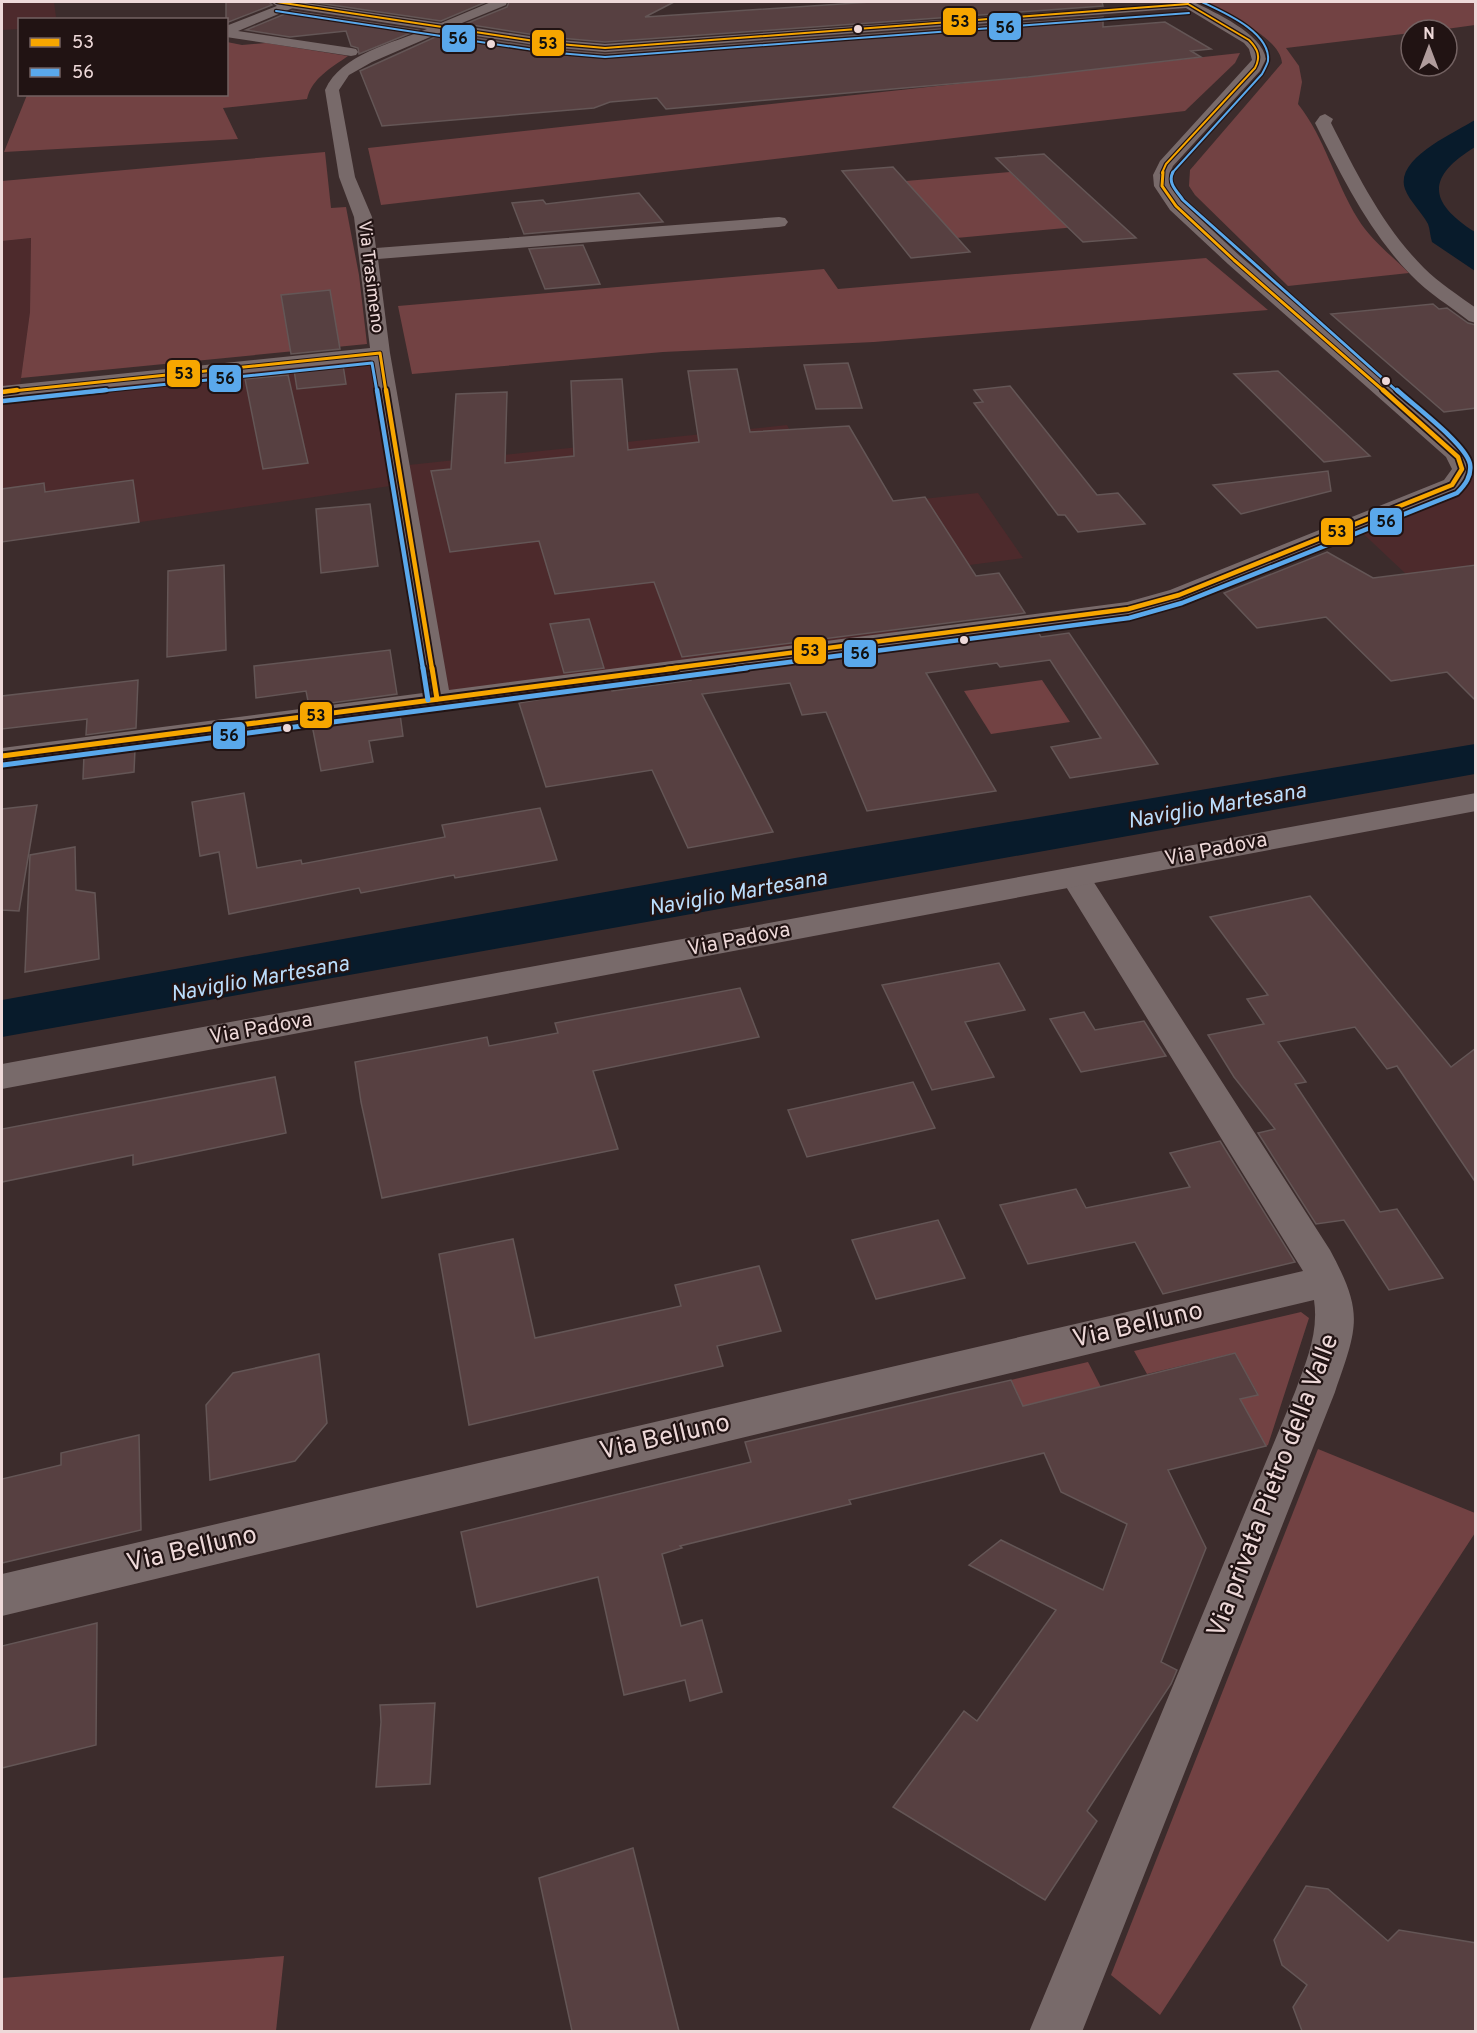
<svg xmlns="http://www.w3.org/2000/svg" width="1477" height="2033" font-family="Overpass,sans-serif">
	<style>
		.built { fill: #4d2a2c }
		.green { fill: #724243 }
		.water { fill: #081b2b }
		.building { fill: #574041; stroke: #645656; stroke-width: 1.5 }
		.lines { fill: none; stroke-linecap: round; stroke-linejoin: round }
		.pedestrian { fill: #786a6a; fill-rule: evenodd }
		.minor { fill: #786a6a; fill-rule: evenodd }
		.tertiary { fill: #786a6a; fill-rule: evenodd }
		.bus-1-far3-casing { stroke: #211313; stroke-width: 4.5 }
		.bus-1-far2-casing { stroke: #211313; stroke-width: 5 }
		.bus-1-far1-casing { stroke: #211313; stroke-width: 8 }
		.bus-1-casing { stroke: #211313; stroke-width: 9 }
		.bus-2-far3-casing { stroke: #211313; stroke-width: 4.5 }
		.bus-2-far2-casing { stroke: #211313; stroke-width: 5 }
		.bus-2-far1-casing { stroke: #211313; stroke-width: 8 }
		.bus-2-casing { stroke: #211313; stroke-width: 9 }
		.bus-1-far3 { stroke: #f7a600; stroke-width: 2 }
		.bus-1-far2 { stroke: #f7a600; stroke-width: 3 }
		.bus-1-far1 { stroke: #f7a600; stroke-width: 4.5 }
		.bus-1 { stroke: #f7a600; stroke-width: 5 }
		.bus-2-far3 { stroke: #5aa8eb; stroke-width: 2 }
		.bus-2-far2 { stroke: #5aa8eb; stroke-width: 3 }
		.bus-2-far1 { stroke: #5aa8eb; stroke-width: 4.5 }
		.bus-2 { stroke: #5aa8eb; stroke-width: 5 }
		.bus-dot { fill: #eed9d9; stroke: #211313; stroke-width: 2 }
		.labels { text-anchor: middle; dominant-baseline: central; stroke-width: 4.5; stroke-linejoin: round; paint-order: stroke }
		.far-street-label { font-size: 18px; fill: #eed9d9; stroke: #211313 }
		.street-label { font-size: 21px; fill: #eed9d9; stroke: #211313 }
		.water-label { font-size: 22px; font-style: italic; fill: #baddfc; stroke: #211313 }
		.near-street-label { font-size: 26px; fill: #eed9d9; stroke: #211313 }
		.line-badge { stroke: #211313; stroke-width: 2 }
		.pale-badge-label { font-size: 16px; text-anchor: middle; font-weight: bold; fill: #111 }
	</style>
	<rect width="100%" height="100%" fill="#3c2c2c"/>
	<g class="built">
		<polygon points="2,2 54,2 56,17 54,19 20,20 19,29 2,30"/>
		<polygon points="31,238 30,312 21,378 19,390 2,392 2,241"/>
		<polygon points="375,356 397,485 2,542 2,393"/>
		<polygon points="787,425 831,509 978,493 1023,558 868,578 902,639 437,699 399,466"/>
		<polygon points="1463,473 1475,474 1475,639 1354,525"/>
	</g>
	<g class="green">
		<path d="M1205,2h270v23l-36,5h-28v3l-125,15 13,18 3,16 -4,22c27,34 37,78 60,115 12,20 34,37 51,54l-121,13 -93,-91 -6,-9 1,-16 92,-107c-2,-26 -56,-49 -77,-61z"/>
		<path d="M227,42l15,3 24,-2 82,13c-17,12 -36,22 -41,43l-84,9 15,31 -234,13 23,-57 199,-1z"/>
		<polygon points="1240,53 1235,63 1185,111 381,205 368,148"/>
		<polygon points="325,152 331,208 346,207 359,275 367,344 21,378 30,312 31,238 2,241 2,181"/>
		<polygon points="1010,172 1017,179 1036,177 1087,226 935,240 911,187 906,181"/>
		<polygon points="1206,258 1268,310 874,342 663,352 412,374 398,306 824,269 838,289"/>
		<polygon points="1042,680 1070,722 991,734 964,691"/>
		<polygon points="1301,1312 1309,1318 1268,1445 1266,1446 1240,1399 1258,1394 1235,1353 1147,1374 1134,1351"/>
		<polygon points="1088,1362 1101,1387 1023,1406 1011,1380"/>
		<polygon points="1318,1449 1475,1513 1475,1533 1160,2015 1111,1975"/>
		<polygon points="284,1956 276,2031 2,2031 2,1978"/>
	</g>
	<g class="water">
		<path d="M1475,120v27c-47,29 -49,54 0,85v39l-43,-29c-2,-6 -2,-13 -4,-18 -7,-13 -18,-22 -23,-35 -11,-30 49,-56 70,-69z"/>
		<polygon points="1475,744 1475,774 2,1037 2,1000 795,858"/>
	</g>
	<g class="building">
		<polygon points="226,2 269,2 272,5 226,23"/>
		<polygon points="311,2 486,2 441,21"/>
		<polygon points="509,2 674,2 645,17 871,2 1102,2 1103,6 605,42 548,37 465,24 507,7"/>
		<polygon points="292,11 418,30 359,54 358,48 351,46 346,31 290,37 246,30"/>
		<polygon points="1103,17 1103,27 1165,22 1211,49 1191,51 1201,57 1028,77 666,109 657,98 610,102 594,108 382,126 360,71 444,33 548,49 605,54"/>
		<polygon points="1044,154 1136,238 1083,242 996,158"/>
		<polygon points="893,167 970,252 911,258 842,171"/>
		<polygon points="639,193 663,222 524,234 512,203 543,200 546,204"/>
		<polygon points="583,245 600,284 545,289 529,249"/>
		<polygon points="330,290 340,349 291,354 281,295"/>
		<polygon points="1433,304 1439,309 1447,308 1468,323 1476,325 1476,408 1444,412 1331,314"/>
		<polygon points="848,363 862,408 816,409 804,365"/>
		<polygon points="343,365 346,384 297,389 294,370"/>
		<polygon points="737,369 750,432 849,426 893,501 925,497 976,576 999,573 1025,613 682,657 654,582 555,594 539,541 450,552 431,471 451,469 456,394 507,392 505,463 574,456 571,381 622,379 628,450 699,442 688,371"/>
		<polygon points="1278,371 1370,456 1324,462 1234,374"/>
		<polygon points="288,375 308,463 263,469 245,379"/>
		<polygon points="1010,386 1097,495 1118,493 1145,524 1078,532 1065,515 1058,515 974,403 983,402 974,390"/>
		<polygon points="1328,471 1331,491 1241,514 1213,485"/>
		<polygon points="133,480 139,522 2,542 2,489 44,483 45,492"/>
		<polygon points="370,504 378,566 321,573 316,509"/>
		<polygon points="1327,552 1373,578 1476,565 1476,701 1447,672 1391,681 1326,617 1257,628 1224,593"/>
		<polygon points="224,565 226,650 167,657 168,571"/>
		<polygon points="589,619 604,668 564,673 550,624"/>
		<polygon points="1037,630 1041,637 1069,633 1158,764 1070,778 1051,747 1101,738 1050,660 1000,667 997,663 926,673 996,791 867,811 826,712 802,715 790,683 702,694 773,832 688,848 652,770 546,787 519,703 569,694 569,692 610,686 612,691 691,680 690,676"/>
		<polygon points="390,650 397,694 309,706 306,691 256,698 254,666"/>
		<polygon points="138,680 136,728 86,735 87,719 2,729 2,696"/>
		<polygon points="400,714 403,736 369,741 373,762 321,771 312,725"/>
		<polygon points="135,749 134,772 83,779 84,755"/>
		<polygon points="244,793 257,868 301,860 302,864 445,837 442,825 540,808 557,860 455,878 454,875 361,893 359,888 229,914 219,852 200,856 192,802"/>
		<polygon points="37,805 19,911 2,910 2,809"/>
		<polygon points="75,847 76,890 95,893 99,959 25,972 30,855"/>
		<polygon points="1310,896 1451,1067 1476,1048 1476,1183 1397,1066 1387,1069 1355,1027 1278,1042 1306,1082 1295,1084 1380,1212 1397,1209 1443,1278 1389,1290 1344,1220 1316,1224 1258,1133 1275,1129 1234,1077 1208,1035 1264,1024 1247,999 1268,995 1210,917"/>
		<polygon points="999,963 1025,1010 965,1022 994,1077 932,1090 882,985"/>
		<polygon points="740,988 759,1037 593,1071 618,1149 382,1198 361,1102 355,1062 487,1037 489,1046 558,1033 555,1023"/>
		<polygon points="1084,1012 1095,1030 1144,1021 1166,1056 1081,1072 1050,1019"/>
		<polygon points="275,1077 286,1133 133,1165 133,1155 2,1182 2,1129"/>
		<polygon points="913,1082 935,1128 807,1157 788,1110"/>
		<polygon points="1220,1141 1295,1262 1163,1294 1135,1242 1028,1264 1000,1205 1076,1189 1086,1208 1190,1187 1170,1153"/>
		<polygon points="938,1220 965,1278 876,1299 852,1240"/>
		<polygon points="513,1239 535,1338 681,1306 675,1285 759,1266 781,1331 717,1346 723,1366 469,1425 439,1254"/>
		<polygon points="1235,1353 1258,1395 1240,1399 1266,1446 1168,1470 1206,1548 1161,1662 1177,1670 1171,1684 1087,1811 1097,1821 1045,1900 893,1807 964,1711 977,1721 1056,1610 969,1565 1001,1540 1103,1590 1127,1524 1061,1492 1044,1453 849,1500 851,1504 680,1546 682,1548 662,1554 681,1626 702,1620 722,1692 690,1701 685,1680 624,1695 598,1577 477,1607 461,1532 751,1462 745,1442 954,1393 1011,1380 1023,1406"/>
		<polygon points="319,1354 327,1423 295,1461 210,1480 206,1405 233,1373"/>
		<polygon points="139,1435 141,1530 2,1563 2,1479 61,1465 61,1453"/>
		<polygon points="97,1623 96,1745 2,1768 2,1646"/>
		<polygon points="435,1703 430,1784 376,1787 381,1722 380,1705"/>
		<polygon points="633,1848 679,2031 572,2031 539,1878"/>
		<polygon points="1306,1886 1328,1889 1388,1941 1399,1930 1476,1943 1476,2031 1302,2031 1293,2007 1307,1985 1282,1965 1274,1940"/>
	</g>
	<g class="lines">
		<polygon class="pedestrian" points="287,2 297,2 300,5 238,31 351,48 356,49 358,52 356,55 351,56 226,37 226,26"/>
		<g class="minor">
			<path d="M271,2h28l142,21 50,-21h16l-1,3 -49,20 91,14 57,5 589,-42c21,11 68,31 72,57l-6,12 -87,95 -4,9 1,11 12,16 58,54 222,191 10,14 1,12 -13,17 -272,110 -60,16 -1126,148v-16l421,-55 -52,-333 -369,38v-12l368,-38 -16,-131 -15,-40 -14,-87c16,-36 68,-47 102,-61l-150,-23zM1186,8l58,35 5,6 3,11 -92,101 -7,14 1,11 16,24 58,54 218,193 6,12 -8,11 -274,110 -43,12 -678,88 -59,-337 -12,-94 401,-32 6,-1 3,-4 -3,-4 -6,-1 -403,31 -4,-31 -17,-40 -16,-87 10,-15 23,-13 72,-31 104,16 57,5z"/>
			<path d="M1325,114l8,5 -2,4c26,51 52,104 93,145 15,15 34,27 52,40v15l-7,-2c-19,-15 -41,-28 -58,-46 -42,-43 -69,-98 -96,-152l5,-7z"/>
			<path d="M1075,867l11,3 244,380c34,63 28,76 5,142l-253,640h-53l266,-640c11,-30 24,-59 19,-92l-1312,316v-42l1301,-303 -243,-394 4,-7z"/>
		</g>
		<polygon class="tertiary" points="1476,793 1476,811 2,1089 2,1064"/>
		<defs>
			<g id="bus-1-far3">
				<polyline points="277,2 548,43 605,48 1188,4"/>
				<path d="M1162,173l4,-9 89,-96c6,-11 3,-19 -6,-28l-61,-36"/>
			</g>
			<g id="bus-1-far2">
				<polyline points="1163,172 1162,186 1176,206 1234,260 1385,392"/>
				<polyline points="3,392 380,353 386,392"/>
			</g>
			<g id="bus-1-far1">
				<polyline points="386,390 432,669"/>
				<polyline points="2,392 17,390"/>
				<polyline points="666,669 1128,609 1179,595 1452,485 1462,469 1458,457 1383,390"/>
			</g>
			<g id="bus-1">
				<polyline points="432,668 437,699"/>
				<polyline points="2,756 677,668"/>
			</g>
			<g id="bus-2-far3">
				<polyline points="276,11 547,52 605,57 1189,13"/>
				<path d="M1172,173l90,-99c2,-4 5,-9 6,-13 3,-29 -45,-49 -66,-59"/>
			</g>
			<g id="bus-2-far2">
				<path d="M1173,172c-6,11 4,19 10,28l215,192"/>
				<polyline points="91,392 372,363 377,392"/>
			</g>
			<g id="bus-2-far1">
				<polyline points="377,390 423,669"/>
				<polyline points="3,401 106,390"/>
				<path d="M736,669l393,-51 53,-15 275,-110c8,-8 15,-17 13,-29 -4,-20 -57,-59 -73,-74"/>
			</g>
			<g id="bus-2">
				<polyline points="423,668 428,700"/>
				<polyline points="3,765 747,668"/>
			</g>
		</defs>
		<use href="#bus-1-far3" class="bus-1-far3-casing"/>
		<use href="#bus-1-far2" class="bus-1-far2-casing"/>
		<use href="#bus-1-far1" class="bus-1-far1-casing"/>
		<use href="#bus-1" class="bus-1-casing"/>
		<use href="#bus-2-far3" class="bus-2-far3-casing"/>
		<use href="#bus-2-far2" class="bus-2-far2-casing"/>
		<use href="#bus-2-far1" class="bus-2-far1-casing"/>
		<use href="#bus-2" class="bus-2-casing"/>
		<use href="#bus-1-far3" class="bus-1-far3"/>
		<use href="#bus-1-far2" class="bus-1-far2"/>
		<use href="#bus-1-far1" class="bus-1-far1"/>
		<use href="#bus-1" class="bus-1"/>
		<use href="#bus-2-far3" class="bus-2-far3"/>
		<use href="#bus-2-far2" class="bus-2-far2"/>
		<use href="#bus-2-far1" class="bus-2-far1"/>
		<use href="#bus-2" class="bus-2"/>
	</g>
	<g class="bus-dot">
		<circle cx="858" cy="29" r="5"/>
		<circle cx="491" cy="44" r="5"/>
		<circle cx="1386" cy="381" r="5"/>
		<circle cx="964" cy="640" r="5"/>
		<circle cx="287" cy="728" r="5"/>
	</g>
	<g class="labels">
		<g class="far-street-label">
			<text transform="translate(370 277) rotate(83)">Via Trasimeno</text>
		</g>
		<g class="street-label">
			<text transform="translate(1216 850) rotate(-11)">Via Padova</text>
			<text transform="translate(739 940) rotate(-11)">Via Padova</text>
			<text transform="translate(261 1029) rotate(-10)">Via Padova</text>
		</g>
		<g class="water-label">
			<text transform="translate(1217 807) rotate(-10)">Naviglio Martesana</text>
			<text transform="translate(738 894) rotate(-10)">Naviglio Martesana</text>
			<text transform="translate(260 980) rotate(-10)">Naviglio Martesana</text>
		</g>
		<g class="near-street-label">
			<text transform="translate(1138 1326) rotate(-13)">Via Belluno</text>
			<text transform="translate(665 1438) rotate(-13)">Via Belluno</text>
			<text transform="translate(1274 1486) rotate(-69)">Via privata Pietro della Valle</text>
			<text transform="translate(192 1550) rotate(-13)">Via Belluno</text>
		</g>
	</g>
	<g class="line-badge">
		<rect x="942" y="7" width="35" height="29" rx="6" fill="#f7a600"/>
		<rect x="988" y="12" width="34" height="29" rx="6" fill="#5aa8eb"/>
		<rect x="441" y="24" width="35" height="29" rx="6" fill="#5aa8eb"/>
		<rect x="531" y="29" width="34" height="28" rx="6" fill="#f7a600"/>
		<rect x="166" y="359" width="35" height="29" rx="6" fill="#f7a600"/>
		<rect x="208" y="364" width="34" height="29" rx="6" fill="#5aa8eb"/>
		<rect x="1369" y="507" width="34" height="29" rx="6" fill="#5aa8eb"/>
		<rect x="1320" y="517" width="34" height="29" rx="6" fill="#f7a600"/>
		<rect x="793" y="636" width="34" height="29" rx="6" fill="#f7a600"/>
		<rect x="843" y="639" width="34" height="29" rx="6" fill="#5aa8eb"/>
		<rect x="299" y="701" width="34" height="28" rx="6" fill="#f7a600"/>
		<rect x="212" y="721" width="34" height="29" rx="6" fill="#5aa8eb"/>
	</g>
	<g class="pale-badge-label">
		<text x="960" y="27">53</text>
		<text x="1005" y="33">56</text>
		<text x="458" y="44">56</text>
		<text x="548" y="49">53</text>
		<text x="184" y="379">53</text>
		<text x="225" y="384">56</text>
		<text x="1386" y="527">56</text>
		<text x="1337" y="537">53</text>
		<text x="810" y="656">53</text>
		<text x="860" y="659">56</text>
		<text x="316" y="721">53</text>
		<text x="229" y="741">56</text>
	</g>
	<rect width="1477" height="2033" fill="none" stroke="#eed9d9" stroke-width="6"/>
	<rect x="18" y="18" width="210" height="78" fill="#211313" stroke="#736262" stroke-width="1.5"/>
	<rect x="30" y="38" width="30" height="9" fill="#f7a600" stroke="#736262" stroke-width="1.5"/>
	<text x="72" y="48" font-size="18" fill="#eed9d9">53</text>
	<rect x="30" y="68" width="30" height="9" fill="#5aa8eb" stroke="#736262" stroke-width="1.5"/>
	<text x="72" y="78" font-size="18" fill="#eed9d9">56</text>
	<g transform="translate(1429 48)"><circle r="28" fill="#211313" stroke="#736262" stroke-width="1.5"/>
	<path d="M0-4.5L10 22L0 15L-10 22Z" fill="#b09c9c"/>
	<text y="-9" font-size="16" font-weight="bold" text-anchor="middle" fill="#eed9d9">N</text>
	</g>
</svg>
